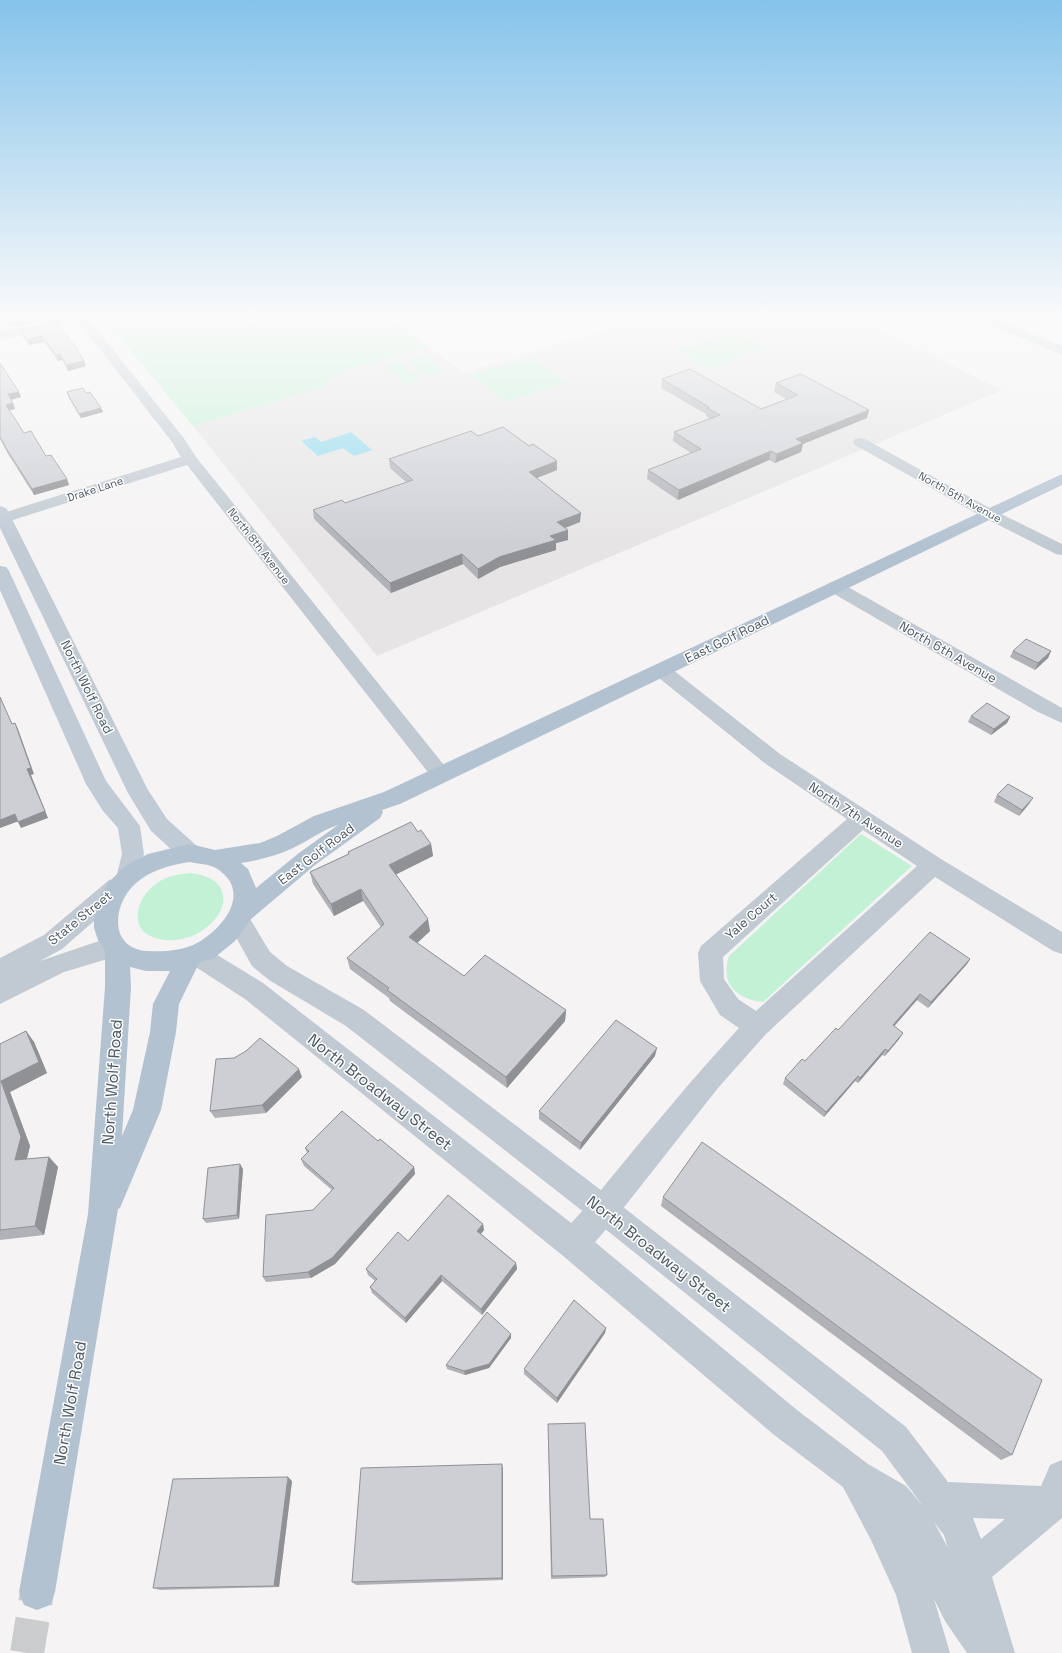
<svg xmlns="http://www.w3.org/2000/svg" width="1062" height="1653" font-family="'Space Grotesk',sans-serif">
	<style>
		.commercial { fill: #fdf9ef }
		.education { fill: #e6e4e5 }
		.green { fill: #c3f1d5 }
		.water { fill: #90daee }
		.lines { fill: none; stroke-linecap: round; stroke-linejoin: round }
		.primary-tunnel { stroke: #caccce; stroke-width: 34; stroke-dasharray: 34 17; stroke-linecap: butt }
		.minor { fill: #c1cad2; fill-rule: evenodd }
		.tertiary { fill: #c1cad2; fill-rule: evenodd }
		.secondary { fill: #c1cbd6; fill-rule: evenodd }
		.primary { fill: #b3c2d1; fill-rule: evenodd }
		.wall { fill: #b0b2b7 }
		.shaded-wall { fill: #909195 }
		.building { fill: #cdcfd5; stroke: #909195 }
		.labels { text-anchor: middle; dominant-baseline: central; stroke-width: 3; stroke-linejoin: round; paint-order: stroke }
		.far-street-label { font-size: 11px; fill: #4a5661; stroke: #fff }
		.street-label { font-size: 13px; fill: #4a5661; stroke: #fff }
		.near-street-label { font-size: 16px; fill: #4a5661; stroke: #fff }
	</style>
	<rect width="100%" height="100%" fill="#f5f3f3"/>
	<polygon class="commercial" points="852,316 916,316 865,322"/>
	<polygon class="education" points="649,316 852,316 1002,390 377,656 193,426 322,387 330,375 428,347 464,373"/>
	<g class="green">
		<polygon points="102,316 388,316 428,347 330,375 323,387 193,426"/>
		<polygon points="735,331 767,348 709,368 676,350"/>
		<polygon points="422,356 443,371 427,376 406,361"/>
		<polygon points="530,357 567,382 505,402 471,375"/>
		<polygon points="400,362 421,378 404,383 383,367"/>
		<path d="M861,834l51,32 -149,136c-27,-3 -43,-18 -34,-46z"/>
		<path d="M191,873c66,9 19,77 -32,66 -33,-7 -23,-42 -2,-56 10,-7 22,-9 34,-10z"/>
	</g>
	<polygon class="water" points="351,432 372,450 354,456 343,448 318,456 301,441 315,437 321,442"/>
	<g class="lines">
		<polyline class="primary-tunnel" points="27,1653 37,1592"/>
		<g class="minor">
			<polygon points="70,316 86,316 183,437 196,457 448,770 452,775 448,780 441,783 434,780 187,465 0,524 0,514 181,457 172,442 78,321 0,340 0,332"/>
			<path d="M480,316h31l-2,3c-8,2 -19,2 -27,0z"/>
			<polygon points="978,316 990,316 1062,346 1062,355 979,320"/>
			<polygon points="860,438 865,439 995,511 1062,544 1062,555 1056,554 983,517 855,445 853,442 855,439"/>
			<polygon points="835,582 841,583 1062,708 1062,723 1038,712 829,591 826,587 829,583"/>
			<path d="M661,664l7,2 112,88 161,105 121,73v22l-9,-3 -118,-74 -169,157 -48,54 -104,132 -30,35 -11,4 -11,-4 -4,-11c9,-21 29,-36 43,-54 45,-55 90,-110 138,-162l-19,-13 -20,-34 -2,-28 3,-7 146,-127 -81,-55 -112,-90 -3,-4 3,-4zM863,830l54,36 -161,145 -18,-12 -14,-20 -1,-22z"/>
		</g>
		<g class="tertiary">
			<polygon points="117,878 125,880 129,887 125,894 62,949 40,961 99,941 115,937 124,940 127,947 124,954 64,972 0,1004 0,958 44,935 109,880"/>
			<path d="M239,911l8,3 23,38 17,14 77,44 250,190 292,227 42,55 93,4 9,-21 12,-5v58l-70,59 23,76h-48l-22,-32 -11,-22 16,54h-38l-16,-58 -25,-55 -28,-53 -70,-53 -211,-179 -317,-256 -57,-37 -3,-7 3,-7 9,-3 9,3 57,35 321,250 213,177 71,54 38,22 17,20 -41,-55 -288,-231 -248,-194 -77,-46 -17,-14 -25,-45 4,-7zM973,1518l32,1 -24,20zM934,1522l10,13 4,13z"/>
		</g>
		<g class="secondary">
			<polygon points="0,506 6,508 8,511 148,790 167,819 198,847 201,853 198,859 190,862 182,859 151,831 128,793 0,528"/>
			<polygon points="0,566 6,567 9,571 106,781 140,826 144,854 138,878 135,884 127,887 119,884 116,878 122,854 118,828 103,811 86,784 0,590"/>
		</g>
		<path class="primary" d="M1062,474v11l-662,319 -18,6 1,2 -3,6 -65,47 -65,55 -15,21 -21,17 -15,5 -20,41 -3,28 -15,78 -41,98 -2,1 -63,383 -5,13 -13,5 -13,-5 -5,-13 69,-378 17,-227v-36l-7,-11 -4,-12v-12l3,-14 11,-19 17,-17 23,-12 33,-8 9,-2 25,6 45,-7 17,-7 37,-20 70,-24zM338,825l-39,28 -43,35 -8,-19 -7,-6c19,-3 35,-7 52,-15 15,-7 29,-18 45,-23zM190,862c8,2 19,2 26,6 37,23 8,60 -19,75 -15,8 -34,9 -50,8 -39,-3 -34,-47 -12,-67 15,-14 35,-19 55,-22zM130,967l16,4h24l-17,33 -3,28 -17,78 -11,26 9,-149z"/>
	</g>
	<g class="wall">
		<polygon points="2,316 50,316 51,319 15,327 13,324 9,325"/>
		<polygon points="55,322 86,366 68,371 62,360 58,361 44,342 29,345 22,336 20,331"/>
		<polygon points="0,363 21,397 11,400 15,409 9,410 24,433 46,456 67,479 69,485 34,495 8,454 0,439"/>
		<polygon points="662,379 761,409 787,399 774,392 776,383 867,418 803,444 801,452 775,463 769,460 678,500 647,479 648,470 691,453 673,441 674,432 710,419 706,416 706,414 661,388"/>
		<polygon points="67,392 86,393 101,408 103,412 81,418 68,397"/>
		<polygon points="478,436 557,470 537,478 580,522 565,528 568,540 556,543 556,550 500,567 478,579 463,564 391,593 314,519 313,510 345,503 406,482 390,468 389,459"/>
		<polygon points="1013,651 1051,651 1048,658 1035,670 1010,657"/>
		<polygon points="971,716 1010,717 1007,723 991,735 968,722"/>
		<polygon points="997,795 1029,804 1019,816 994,802"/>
		<polygon points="418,832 431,844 433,856 396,874 430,931 417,943 464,976 566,1010 565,1021 507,1088 390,1001 389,998 350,969 347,958 381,927 363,901 334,916 313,884 310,872 348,854 348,852"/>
		<polygon points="970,959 967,964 928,1008 917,1000 894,1026 900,1038 885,1056 882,1055 858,1083 855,1081 824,1117 783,1084 785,1078 805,1061 838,1030"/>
		<polygon points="26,1031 34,1042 47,1073 10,1092 30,1146 27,1159 49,1157 58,1167 44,1235 0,1240 0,1044"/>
		<polygon points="655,1056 580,1150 539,1119 539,1111"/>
		<polygon points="302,1077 266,1113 215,1118 210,1111"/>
		<polygon points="378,1141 414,1167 415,1174 335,1264 311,1278 266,1282 263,1277 313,1210 332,1190 304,1166 301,1159 307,1153 305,1148"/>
		<polygon points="243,1169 239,1219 206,1223 203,1219"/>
		<polygon points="663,1197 1012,1455 1001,1460 661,1206"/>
		<polygon points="483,1224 484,1230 481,1234 516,1263 517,1269 482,1315 442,1281 406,1323 372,1293 370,1287 375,1281 368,1275 366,1269 408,1241"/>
		<polygon points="606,1328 605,1333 557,1403 524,1374 524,1369"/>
		<polygon points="511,1338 489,1368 465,1375 447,1369 446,1365"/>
		<polygon points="548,1424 590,1519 607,1575 605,1577 551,1579"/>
		<polygon points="503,1469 503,1580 356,1585 352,1582"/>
		<polygon points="292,1481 279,1587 160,1590 153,1588"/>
	</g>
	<g class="shaded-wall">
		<polygon points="42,316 50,316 51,319 15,327 13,322"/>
		<polygon points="11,319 13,324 9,325 7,320"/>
		<polygon points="42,336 44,342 29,345 27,340"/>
		<polygon points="60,354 62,360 58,361 56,355"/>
		<polygon points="84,361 86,366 68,371 66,365"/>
		<polygon points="19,392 21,397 10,400 8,394"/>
		<polygon points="13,403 15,409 8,410 6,405"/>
		<polygon points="101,408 103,412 81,418 79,414"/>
		<polygon points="869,410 867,418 803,444 801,452 775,463 777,454 796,439"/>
		<polygon points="771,451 769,460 678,500 679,490"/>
		<polygon points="557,461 557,470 529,481 529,472"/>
		<polygon points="67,479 69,485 34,495 32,489"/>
		<polygon points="581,513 580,522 557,531 557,522"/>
		<polygon points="568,530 568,540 556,543 556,550 500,567 478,579 478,569 499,557 550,536"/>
		<polygon points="462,554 463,564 391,593 390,583"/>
		<polygon points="1051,651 1048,658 1035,670 1038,663"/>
		<polygon points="1010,717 1007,723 991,735 994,729"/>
		<polygon points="15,723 18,729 34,774 31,775 48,818 21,828 18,822 27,769"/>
		<polygon points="1033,798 1029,804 1019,816 1022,810"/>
		<polygon points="15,814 19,821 0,828 0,820"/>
		<polygon points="431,844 433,856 391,877 389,865"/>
		<polygon points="361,889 363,901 334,916 331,904"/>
		<polygon points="428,919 430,931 411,949 409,937"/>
		<polygon points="970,959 967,964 928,1008 931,1002"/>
		<polygon points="920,994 917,1000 890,1031 893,1025"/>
		<polygon points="566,1010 565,1021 507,1088 506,1077"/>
		<polygon points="26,1031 34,1042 47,1073 10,1092 30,1146 24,1170 15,1160 1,1081"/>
		<polygon points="903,1033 900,1038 885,1056 888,1051"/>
		<polygon points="657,1048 655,1056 580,1150 581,1143"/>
		<polygon points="885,1049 882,1055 858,1083 860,1078"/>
		<polygon points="299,1069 302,1077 266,1113 262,1105"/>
		<polygon points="858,1076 855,1081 824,1117 826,1112"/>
		<polygon points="49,1157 58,1167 44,1235 35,1226"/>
		<polygon points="240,1164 243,1169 239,1219 237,1215"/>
		<polygon points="414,1167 415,1174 335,1264 311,1278 308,1272"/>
		<polygon points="483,1224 484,1230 478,1237 477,1231"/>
		<polygon points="516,1263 517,1269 482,1315 481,1309"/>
		<polygon points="441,1275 442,1281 406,1323 405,1318"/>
		<polygon points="606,1328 605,1333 557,1403 557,1398"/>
		<polygon points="511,1334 511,1338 489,1368 465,1375 464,1371"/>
		<polygon points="502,1464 503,1469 503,1580 502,1578"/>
		<polygon points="288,1477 292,1481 279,1587 274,1586"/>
	</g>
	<g class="building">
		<polygon points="4,316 42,316 13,322 11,319 7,320"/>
		<polygon points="55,322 74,345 84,361 66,365 60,354 56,355 42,336 27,340 20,331"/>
		<polygon points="0,363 19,392 8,394 13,403 6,405 24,433 31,431 46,456 51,455 67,479 32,489 6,448 0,437"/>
		<polygon points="690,369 761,409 798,395 776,383 801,374 869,410 796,439 803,443 777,454 771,451 679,490 648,470 701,449 674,432 720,415 707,408 709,407 662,379"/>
		<polygon points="83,388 86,393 90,392 101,408 79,414 67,392"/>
		<polygon points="503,427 529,446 533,444 557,461 529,472 581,513 557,522 568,530 550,536 556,540 499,557 478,569 462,554 390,583 313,510 342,500 345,503 413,480 389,459 471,431 478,436"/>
		<polygon points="1026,639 1051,651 1038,663 1013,651"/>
		<polygon points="0,697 12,724 15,723 31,768 27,769 45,811 18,822 15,814 0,820"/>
		<polygon points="987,703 1010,717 994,729 971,716"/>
		<polygon points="1008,784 1033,798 1022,810 997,795"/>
		<polygon points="411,822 418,832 421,830 431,844 389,865 428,919 409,937 464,976 485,955 566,1010 506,1077 387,990 389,988 347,958 384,924 361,889 331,904 310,872 349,854 348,852"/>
		<polygon points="930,932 970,959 931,1002 920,994 893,1025 903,1033 888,1051 885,1049 860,1078 858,1076 826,1112 785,1078 802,1059 805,1061 836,1028 838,1030"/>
		<polygon points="616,1020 657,1048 581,1143 539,1111"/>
		<polygon points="26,1031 39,1062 1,1081 21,1137 15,1160 49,1157 35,1226 0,1230 0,1044"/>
		<polygon points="260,1038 299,1069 262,1105 210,1111 216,1059 234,1058 246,1051"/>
		<polygon points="342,1111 378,1141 380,1139 414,1167 332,1258 308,1272 263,1277 266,1215 313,1210 334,1188 301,1159 309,1151 305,1148"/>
		<polygon points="702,1142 1042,1380 1012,1455 663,1197"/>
		<polygon points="240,1164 237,1215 203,1219 208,1168"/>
		<polygon points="448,1195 483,1224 477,1231 516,1263 481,1309 441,1275 405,1318 370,1287 377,1279 366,1269 398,1232 408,1241"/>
		<polygon points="574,1300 606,1328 557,1398 524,1369"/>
		<polygon points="487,1312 511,1334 489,1364 464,1371 446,1365"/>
		<polygon points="585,1423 590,1519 603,1519 607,1575 552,1576 548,1424"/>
		<polygon points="502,1464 502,1578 352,1582 361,1468"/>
		<polygon points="288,1477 274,1586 153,1588 173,1479"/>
	</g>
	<linearGradient id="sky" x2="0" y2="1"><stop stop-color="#85c3ea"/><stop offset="0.58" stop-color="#fafafa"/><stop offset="1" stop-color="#fafafa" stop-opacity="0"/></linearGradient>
	<rect width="1062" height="547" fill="url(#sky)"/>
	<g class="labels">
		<g class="far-street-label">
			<text transform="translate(95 489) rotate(-18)">Drake Lane</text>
			<text transform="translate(960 497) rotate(29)">North 5th Avenue</text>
			<text transform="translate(259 546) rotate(52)">North 8th Avenue</text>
		</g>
		<g class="street-label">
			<text transform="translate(727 639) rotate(-26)">East Golf Road</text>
			<text transform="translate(948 652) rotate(30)">North 6th Avenue</text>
			<text transform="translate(87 687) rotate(64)">North Wolf Road</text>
			<text transform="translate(856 815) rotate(33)">North 7th Avenue</text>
			<text transform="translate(316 854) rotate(-37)">East Golf Road</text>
			<text transform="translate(751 916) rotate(-41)">Yale Court</text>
			<text transform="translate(80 918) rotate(-39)">State Street</text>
		</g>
		<g class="near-street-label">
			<text transform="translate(112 1082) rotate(-86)">North Wolf Road</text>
			<text transform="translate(380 1092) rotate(38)">North Broadway Street</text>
			<text transform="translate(659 1254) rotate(38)">North Broadway Street</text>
			<text transform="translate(70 1403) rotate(-80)">North Wolf Road</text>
		</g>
	</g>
</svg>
